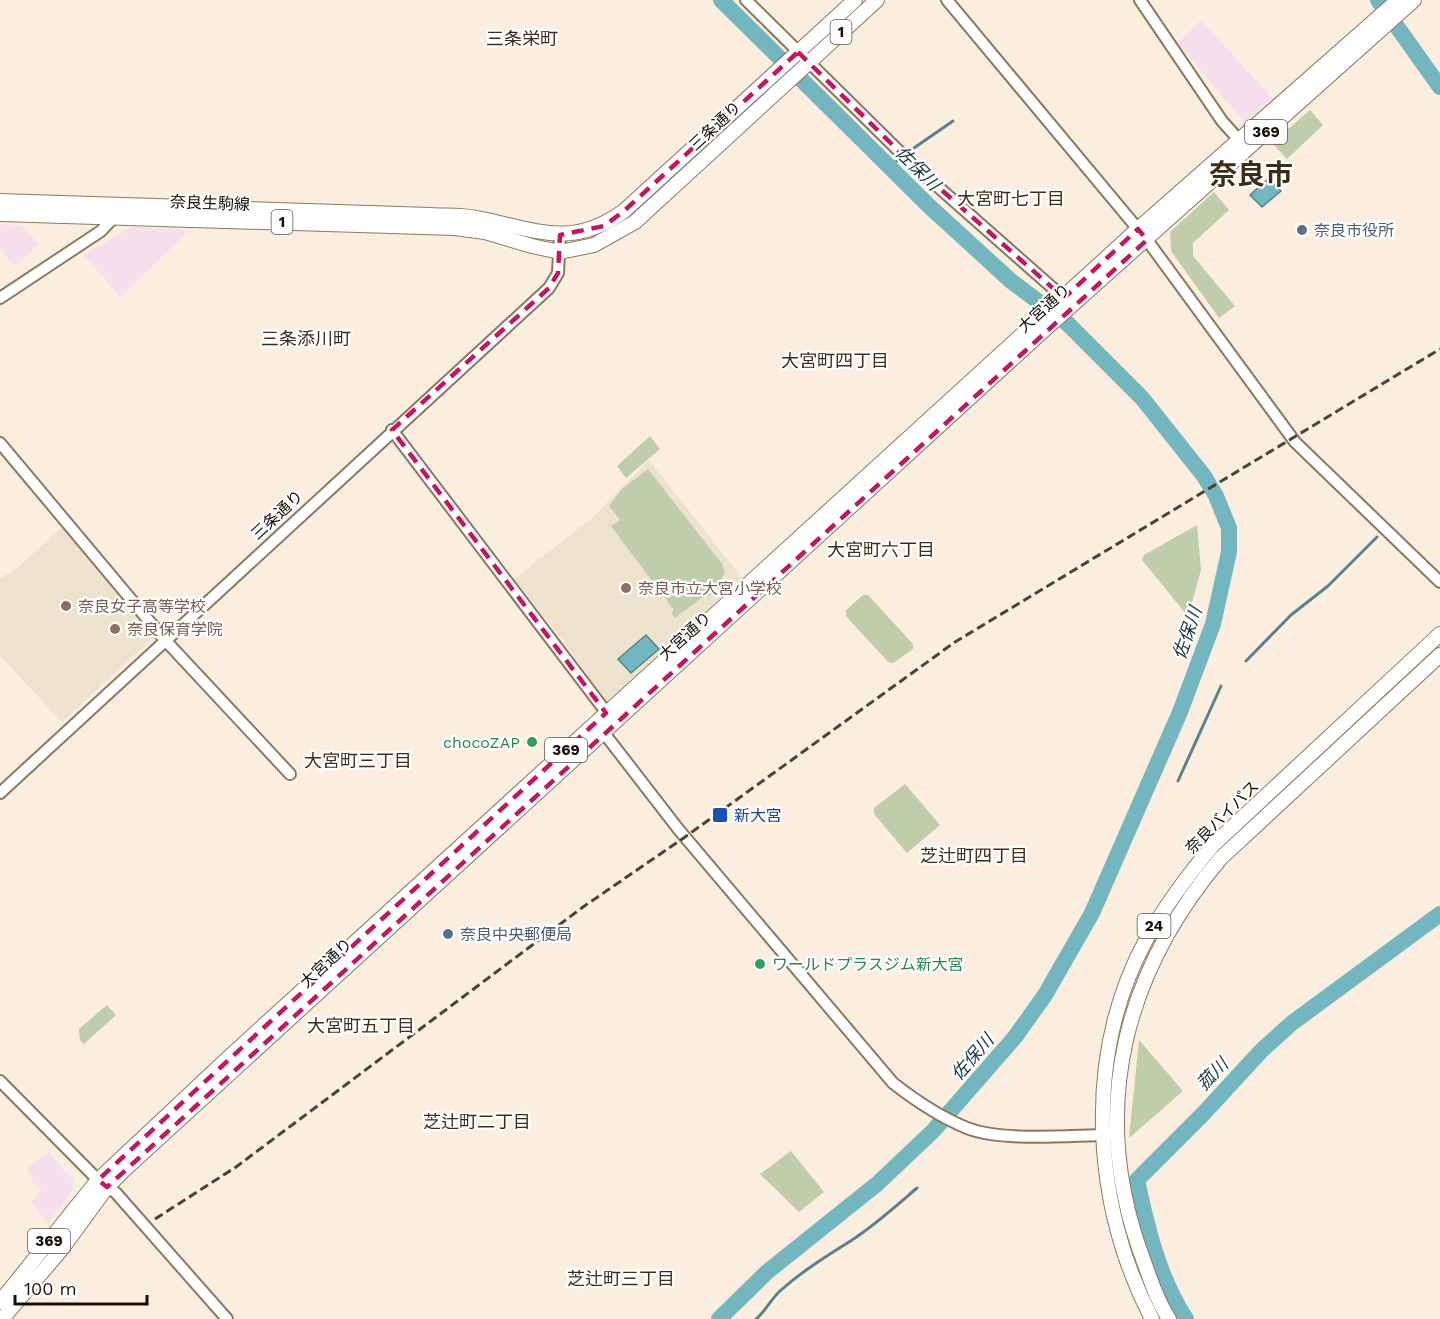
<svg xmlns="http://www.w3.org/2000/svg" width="1440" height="1319" font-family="'Work Sans','Noto Sans JP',sans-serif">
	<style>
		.commercial { fill: #f6dfec }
		.education { fill: #ece2cd }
		.green { fill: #bfcdab }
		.water { fill: #73b6bf; stroke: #578488; stroke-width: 1.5 }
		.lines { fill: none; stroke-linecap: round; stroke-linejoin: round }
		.stream { stroke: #578488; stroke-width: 3 }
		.river { stroke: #73b6bf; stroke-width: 16 }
		.tertiary-casing { stroke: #8c7861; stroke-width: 14 }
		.primary-casing { stroke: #8c7861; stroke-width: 16 }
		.trunk-casing { stroke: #8c7861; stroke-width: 16 }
		.tertiary { stroke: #fff; stroke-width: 10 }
		.primary { stroke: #fff; stroke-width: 14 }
		.trunk { stroke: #fff; stroke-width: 14 }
		.rail { stroke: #4b4339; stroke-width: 3; stroke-dasharray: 9 4.5; stroke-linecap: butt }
		.marked { fill: none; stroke: #c2185b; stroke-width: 4.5; stroke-dasharray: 12 8; stroke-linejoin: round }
		.service-dot { fill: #5c6f8a; stroke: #fff; stroke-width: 2 }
		.education-dot { fill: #8d6e63; stroke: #fff; stroke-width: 2 }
		.leisure-dot { fill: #2e9e5b; stroke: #fff; stroke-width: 2 }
		.transit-dot { fill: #1a4fb4; stroke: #fff; stroke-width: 2 }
		.labels { text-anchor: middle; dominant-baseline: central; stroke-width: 4.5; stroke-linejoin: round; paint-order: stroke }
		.shield { fill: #fff; stroke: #5c5751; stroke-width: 1.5 }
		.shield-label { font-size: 15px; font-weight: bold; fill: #160f07 }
		.street-label { font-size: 16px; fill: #160f07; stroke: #fff }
		.service-label { font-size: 16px; fill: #4e5e75; stroke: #fff; text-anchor: start }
		.education-label { font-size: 16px; fill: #785e54; stroke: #fff; text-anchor: start }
		.leisure-label { font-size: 16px; fill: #27864d; stroke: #fff; text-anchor: end }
		.transit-label { font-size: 16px; fill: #164399; stroke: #fff; text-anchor: start }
		.neighbourhood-label { font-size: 18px; fill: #3e2c18; stroke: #fff }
		.water-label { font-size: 18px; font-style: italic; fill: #18393e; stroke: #fff }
		.town-label { font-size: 28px; font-weight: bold; fill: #3e2c18; stroke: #fff }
	</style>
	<rect width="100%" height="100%" fill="#fceedf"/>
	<g class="commercial">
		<polygon points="1201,20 1272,98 1244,122 1178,43"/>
		<polygon points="0,224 21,225 39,244 15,266 0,249"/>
		<polygon points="130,227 182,229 186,234 120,297 84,255"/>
		<polygon points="49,1152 73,1180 73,1190 48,1223 31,1202 41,1191 30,1179 33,1176 27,1169"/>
	</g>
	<g class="education">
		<polygon points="649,460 742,578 606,703 565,643 514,579 592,518"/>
		<polygon points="63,527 155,636 62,722 0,656 0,579 19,566"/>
	</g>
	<g class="green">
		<polygon points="1310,110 1323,125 1287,159 1272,143"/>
		<polygon points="1214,192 1229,210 1193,243 1193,256 1235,306 1219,318 1171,251 1170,232"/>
		<polygon points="650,436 660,449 626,478 617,466"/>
		<polygon points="648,469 722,564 725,573 711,595 701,598 675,618 671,613 674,610 611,526 620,520 609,506 622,489"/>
		<polygon points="1197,525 1201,570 1189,613 1186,614 1142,560 1144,555"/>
		<polygon points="863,595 868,595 913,644 913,649 893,663 888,662 846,616 846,610"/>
		<polygon points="905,784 940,825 907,853 874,814 874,808"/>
		<polygon points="107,1005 116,1015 84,1044 80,1040 79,1029"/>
		<polygon points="1139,1040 1183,1091 1129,1138"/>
		<polygon points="791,1151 824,1192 799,1212 760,1174"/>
	</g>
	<g class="water">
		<polygon points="1269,178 1281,191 1262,207 1250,195"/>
		<polygon points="646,635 659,649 631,673 618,659"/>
	</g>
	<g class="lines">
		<g class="stream">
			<polyline points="911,150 953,121"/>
			<polyline points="890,167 901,157"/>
			<polyline points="1246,661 1291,615 1328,586 1377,537"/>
			<polyline points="1178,781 1221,686"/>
			<path d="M756,1319c10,-8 15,-20 24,-28 22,-20 47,-35 72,-51 23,-15 44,-34 65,-52"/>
		</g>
		<g class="river">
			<polyline points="1378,0 1440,87"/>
			<polyline points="719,1319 767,1272 877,1184 933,1131 1015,1037 1045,995 1092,913 1180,712 1213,624 1229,552 1229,528 1216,496 1204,476 1142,398 1067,323 1011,281 929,206 721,0"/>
			<path d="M1186,1319c-27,-41 -39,-92 -49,-139l66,-66 59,-64 30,-27 148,-109"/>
		</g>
		<defs>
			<g id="tertiary">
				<polyline points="746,0 911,163 1064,298"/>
				<polyline points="947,0 1147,240 1295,442 1440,582"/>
				<polyline points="1140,0 1222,121 1239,140"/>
				<polyline points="0,298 101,231 116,215"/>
				<path d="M392,430l211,278 3,5 -2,20 75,97 214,253c23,18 47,34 74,45 35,14 104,7 142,7"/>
				<polyline points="0,443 165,640 290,774"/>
				<polyline points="0,793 549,288 558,273 560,235"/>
				<polyline points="0,1081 98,1180 116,1193 227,1319"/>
			</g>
			<g id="primary">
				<path d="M0,201l430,14c15,1 32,0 47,3 58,11 93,32 147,-7l231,-211"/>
				<polyline points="0,214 455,228 485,232 532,246 560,252 594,245 635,222 877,0"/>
			</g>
			<g id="trunk">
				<polyline points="0,1302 98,1180 228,1058 1138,229 1398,0"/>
				<polyline points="2,1319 61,1250 107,1187 124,1170 1043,331 1414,0"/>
				<path d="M1152,1319c-60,-116 -69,-264 -5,-381 19,-34 42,-64 66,-93l227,-211"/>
				<path d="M1169,1319c-14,-22 -21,-47 -30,-71 -49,-143 -14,-277 82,-390l219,-203"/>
			</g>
		</defs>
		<use href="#tertiary" class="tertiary-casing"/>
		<use href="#primary" class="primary-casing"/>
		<use href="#trunk" class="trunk-casing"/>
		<use href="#tertiary" class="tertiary"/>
		<use href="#primary" class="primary"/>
		<use href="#trunk" class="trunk"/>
		<polyline class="rail" points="155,1219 236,1167 583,907 685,837 955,642 1440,349"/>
	</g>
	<path class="marked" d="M798,52l113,111 153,135 74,-69 9,11 -1040,947 -9,-7 508,-467 -214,-283 157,-142 9,-15 2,-38 44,-9 20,-15z"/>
	<g class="service-dot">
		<circle cx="1302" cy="230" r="6"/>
		<circle cx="448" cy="934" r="6"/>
	</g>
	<g class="education-dot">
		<circle cx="626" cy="588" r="6"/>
		<circle cx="66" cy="606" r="6"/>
		<circle cx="115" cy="629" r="6"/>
	</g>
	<g class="leisure-dot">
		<circle cx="532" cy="742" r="6"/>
		<circle cx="760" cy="964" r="6"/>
	</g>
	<rect class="transit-dot" x="712" y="807" width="16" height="16" rx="3"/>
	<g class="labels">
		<g class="shield">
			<rect x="830.5" y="20" width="21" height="24" rx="4.5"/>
			<rect x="1245" y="120" width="42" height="24" rx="4.5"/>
			<rect x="271.5" y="210" width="21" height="24" rx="4.5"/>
			<rect x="545" y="738" width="42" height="24" rx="4.5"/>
			<rect x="1137.5" y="914" width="33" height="24" rx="4.5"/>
			<rect x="28" y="1229" width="42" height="24" rx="4.5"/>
		</g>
		<g class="shield-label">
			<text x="841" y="32">1</text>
			<text x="1266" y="132">369</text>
			<text x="282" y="222">1</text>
			<text x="566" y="750">369</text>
			<text x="1154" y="926">24</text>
			<text x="49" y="1241">369</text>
		</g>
		<g class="street-label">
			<text transform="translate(715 126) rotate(-43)">三条通り</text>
			<text transform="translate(210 203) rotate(2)">奈良生駒線</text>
			<text transform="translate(1044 308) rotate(-42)">大宮通り</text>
			<text transform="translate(277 515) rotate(-43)">三条通り</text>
			<text transform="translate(685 636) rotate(-42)">大宮通り</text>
			<text transform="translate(1222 817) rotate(-45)">奈良バイパス</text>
			<text transform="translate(326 963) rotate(-43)">大宮通り</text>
		</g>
		<g class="service-label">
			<text x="1314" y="230">奈良市役所</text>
			<text x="460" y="934">奈良中央郵便局</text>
		</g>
		<g class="education-label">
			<text x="638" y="588">奈良市立大宮小学校</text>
			<text x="78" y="606">奈良女子高等学校</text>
			<text x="127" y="629">奈良保育学院</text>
		</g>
		<g class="leisure-label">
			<text x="520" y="742">chocoZAP</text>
			<text x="772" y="964" text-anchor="start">ワールドプラスジム新大宮</text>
		</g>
		<g class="transit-label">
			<text x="734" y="815">新大宮</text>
		</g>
		<g class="neighbourhood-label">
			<text x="522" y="38">三条栄町</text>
			<text x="1011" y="198">大宮町七丁目</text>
			<text x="306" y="338">三条添川町</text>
			<text x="835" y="360">大宮町四丁目</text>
			<text x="881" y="549">大宮町六丁目</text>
			<text x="358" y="760">大宮町三丁目</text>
			<text x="974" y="855">芝辻町四丁目</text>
			<text x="361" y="1025">大宮町五丁目</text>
			<text x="477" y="1121">芝辻町二丁目</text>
			<text x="621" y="1278">芝辻町三丁目</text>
		</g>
		<g class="water-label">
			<text transform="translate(918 168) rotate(45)">佐保川</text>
			<text transform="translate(1187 633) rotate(-71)">佐保川</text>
			<text transform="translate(972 1057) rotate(-49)">佐保川</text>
			<text transform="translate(1212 1074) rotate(-46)">菰川</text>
		</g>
		<g class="town-label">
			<text x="1251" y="174">奈良市</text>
		</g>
	</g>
	<path d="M15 1295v9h132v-9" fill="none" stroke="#160f07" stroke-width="3"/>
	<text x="24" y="1295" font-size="18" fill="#160f07" stroke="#ffffff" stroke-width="4.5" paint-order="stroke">100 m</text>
</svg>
